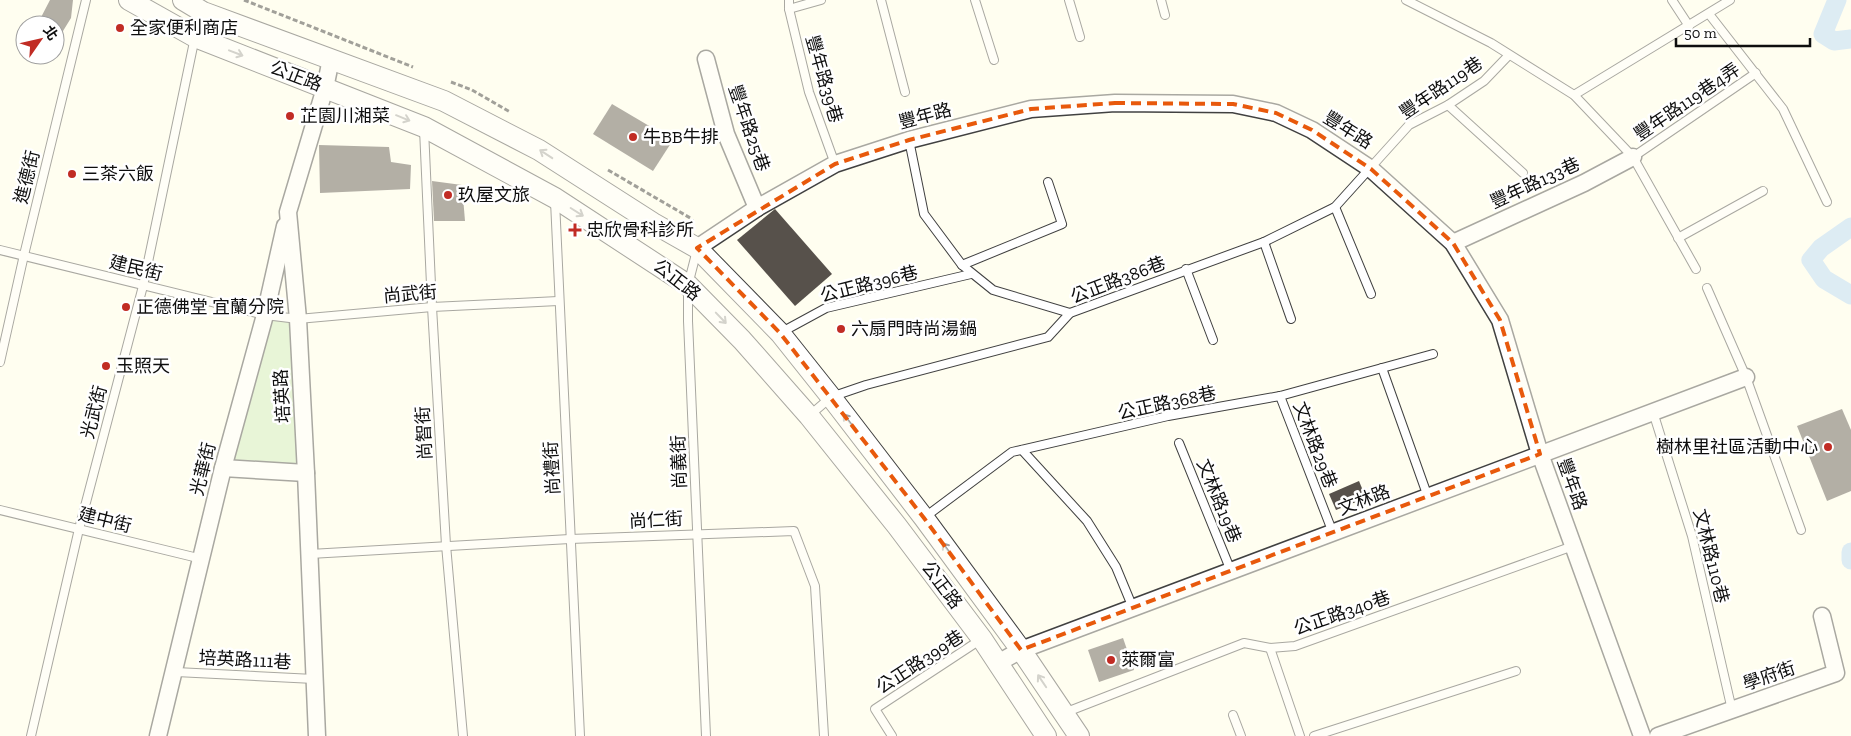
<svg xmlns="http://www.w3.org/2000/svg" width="1851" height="736" font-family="'Zilla Slab','Noto Sans TC',serif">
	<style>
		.green { fill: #cdeab9 }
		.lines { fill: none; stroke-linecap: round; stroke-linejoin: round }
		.canal { stroke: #b4d7f7; stroke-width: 19 }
		.building { fill: #57514b }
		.service-casing { stroke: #414141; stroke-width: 10 }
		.minor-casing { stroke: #414141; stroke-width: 19 }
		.tertiary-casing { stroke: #414141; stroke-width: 22 }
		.path { stroke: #303030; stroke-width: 3; stroke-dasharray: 5 2.5; stroke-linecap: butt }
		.service { stroke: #fff; stroke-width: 8 }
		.minor { stroke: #fff; stroke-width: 16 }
		.tertiary { stroke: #fff; stroke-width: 20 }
		.oneway { stroke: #9f9f9f }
		.marked { fill: none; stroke: #e8590c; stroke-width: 4; stroke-dasharray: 10 6; stroke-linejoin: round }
		.poi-dot { fill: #c12c24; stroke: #fff; stroke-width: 2 }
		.labels { text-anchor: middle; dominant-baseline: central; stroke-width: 5; stroke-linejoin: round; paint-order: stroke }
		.poi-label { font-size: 18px; fill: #0e0e0e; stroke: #fff; text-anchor: start }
		.street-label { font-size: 18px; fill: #0e0e0e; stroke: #fff }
	</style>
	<rect width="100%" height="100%" fill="#fffef0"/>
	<polygon class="green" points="265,315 298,319 306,473 223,468"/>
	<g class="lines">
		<g class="canal">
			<polyline points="1837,0 1823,34 1834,41 1851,39"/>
			<polyline points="1851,227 1821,248 1811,260 1824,279 1851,295"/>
			<polyline points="1851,552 1851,560"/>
		</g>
	</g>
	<g class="building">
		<polygon points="50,0 73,0 71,18 55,44 55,25 37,25"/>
		<polygon points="612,104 673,140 653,171 593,134"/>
		<polygon points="319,145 389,147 391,162 411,165 410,189 320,193"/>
		<polygon points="432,181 462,185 465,221 434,221"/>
		<polygon points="775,209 832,274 795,306 737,240"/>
		<polygon points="1842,409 1851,430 1851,491 1827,501 1797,426"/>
		<polygon points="1359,481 1366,498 1336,510 1329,494"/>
		<polygon points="1123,638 1134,670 1099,682 1088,650"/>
	</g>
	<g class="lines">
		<defs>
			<g id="service">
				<polyline points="789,0 789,9 809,92 835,164"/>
				<polyline points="881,0 905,92"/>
				<polyline points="975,0 994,60"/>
				<polyline points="1069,0 1080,37"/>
				<polyline points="1161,0 1165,15"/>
				<polyline points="1406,0 1491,43 1574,95 1633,157 1696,269"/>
				<polyline points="1672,0 1689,26"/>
				<polyline points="789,9 821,0"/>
				<polyline points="1709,14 1783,109 1827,202"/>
				<polyline points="1574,95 1730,0"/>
				<polyline points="1448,105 1523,173"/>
				<polyline points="424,129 432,307 446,545 463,736"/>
				<polyline points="909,140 924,214 962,265 993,290 1070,313"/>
				<polyline points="1633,157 1756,73"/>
				<polyline points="555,201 580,736"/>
				<polyline points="1335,207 1371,294"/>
				<polyline points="1678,238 1763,191"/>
				<polyline points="1264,242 1291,319"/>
				<polyline points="0,250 265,315 298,319 432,307 558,301"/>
				<polyline points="697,250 688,285 688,321 706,736"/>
				<polyline points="962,265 1062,224 1048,182"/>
				<polyline points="1186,269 1213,340"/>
				<polyline points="1707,288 1746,377 1801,530"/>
				<polyline points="780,333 826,308 971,274"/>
				<polyline points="0,362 24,255 86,0"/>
				<polyline points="1382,368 1428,497"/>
				<polyline points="1280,396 1333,533"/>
				<polyline points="1653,412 1692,536 1732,710"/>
				<polyline points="809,416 831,397 866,385 1048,337 1070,313 1264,242 1335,207 1409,125 1448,105 1484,81 1508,56"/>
				<polyline points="1179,443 1231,571"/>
				<polyline points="1022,450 1087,521 1116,567 1133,608"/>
				<polyline points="0,510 202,559"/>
				<polyline points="925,517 1012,452 1168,416 1280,396 1433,354"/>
				<polyline points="310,554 570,539 794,531 815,586 824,736"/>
				<polyline points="1270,648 1300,736"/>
				<polyline points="176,672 314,679"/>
				<polyline points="1064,713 1244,643 1270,648 1295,646 1573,546"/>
				<polyline points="1233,715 1241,736"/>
				<polyline points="31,736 79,529 143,286 195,37"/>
				<polyline points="892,736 875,709 980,640"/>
				<polyline points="1314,736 1516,671"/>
			</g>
			<g id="minor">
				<polyline points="706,59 726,134 757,208"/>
				<polyline points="1453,243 1584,183 1633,157"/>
				<polyline points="697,248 757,208 835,164 909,140 1031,109 1115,103 1233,104 1276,113 1312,130 1371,169 1453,243 1500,320 1540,454 1642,736"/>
				<polyline points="223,468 306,473"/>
				<polyline points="998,663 1021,650 1746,377"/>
				<polyline points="158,736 223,468 265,315 285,226"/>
				<polyline points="317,736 306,473 298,319 288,212 325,88 331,59"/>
				<polyline points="1658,736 1836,673 1822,616"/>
			</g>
			<g id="tertiary">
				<polyline points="129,0 195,37 424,127 555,198 688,285 742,340 809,416 897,526 982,639 1046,736"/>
				<polyline points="183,0 203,12 444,101 539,150 653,223 697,248 780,333 831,397 924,518 1021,650 1079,736"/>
			</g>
		</defs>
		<use href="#service" class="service-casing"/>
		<use href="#minor" class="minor-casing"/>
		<use href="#tertiary" class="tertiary-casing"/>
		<g class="path">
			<polyline points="244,0 413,67"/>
			<polyline points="451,82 472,90 510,112"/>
			<polyline points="608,170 692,219 693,225"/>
		</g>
		<use href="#service" class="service"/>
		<use href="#minor" class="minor"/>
		<use href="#tertiary" class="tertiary"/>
	</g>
	<defs><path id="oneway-shaft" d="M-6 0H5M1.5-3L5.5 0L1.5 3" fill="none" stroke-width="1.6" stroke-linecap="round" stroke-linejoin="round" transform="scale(1.25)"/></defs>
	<g class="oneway">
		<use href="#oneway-shaft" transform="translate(236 53) rotate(21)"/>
		<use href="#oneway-shaft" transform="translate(403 118) rotate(22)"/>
		<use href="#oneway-shaft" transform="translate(546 154) rotate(-147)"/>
		<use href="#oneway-shaft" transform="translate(577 212) rotate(32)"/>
		<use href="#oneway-shaft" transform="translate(721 318) rotate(46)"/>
		<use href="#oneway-shaft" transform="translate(848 420) rotate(-128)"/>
		<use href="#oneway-shaft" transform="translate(947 549) rotate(-126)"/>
		<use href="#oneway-shaft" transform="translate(1042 681) rotate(-124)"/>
	</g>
	<path d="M0 0H1851V736H0ZM1115,103l118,1 43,9 36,17 59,39 82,74 47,77 40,134 -519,196 -97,-132 -144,-185 -83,-85 138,-84 74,-24 122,-31z" fill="#fffef0" fill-opacity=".55" fill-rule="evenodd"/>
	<path class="marked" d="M1115,103l118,1 43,9 36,17 59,39 82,74 47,77 40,134 -519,196 -97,-132 -144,-185 -83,-85 138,-84 74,-24 122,-31z"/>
	<g class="poi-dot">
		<circle cx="120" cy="28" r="5"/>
		<circle cx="290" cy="116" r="5"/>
		<circle cx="633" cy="137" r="5"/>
		<circle cx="72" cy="174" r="5"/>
		<circle cx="448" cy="195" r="5"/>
		<path d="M572.5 222.5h5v5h5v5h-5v5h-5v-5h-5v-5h5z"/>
		<circle cx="126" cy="307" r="5"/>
		<circle cx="841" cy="329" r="5"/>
		<circle cx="106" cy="366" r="5"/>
		<circle cx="1828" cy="447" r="5"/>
		<circle cx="1111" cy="660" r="5"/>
	</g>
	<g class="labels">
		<g class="poi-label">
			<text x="130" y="28">全家便利商店</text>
			<text x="300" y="116">芷園川湘菜</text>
			<text x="643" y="137">牛BB牛排</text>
			<text x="82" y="174">三茶六飯</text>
			<text x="458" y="195">玖屋文旅</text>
			<text x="586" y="230">忠欣骨科診所</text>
			<text x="136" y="307">正德佛堂 宜蘭分院</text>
			<text x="851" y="329">六扇門時尚湯鍋</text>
			<text x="116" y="366">玉照天</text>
			<text x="1818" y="447" text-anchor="end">樹林里社區活動中心</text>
			<text x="1121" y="660">萊爾富</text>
		</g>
		<g class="street-label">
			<text transform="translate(296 76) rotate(21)">公正路</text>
			<text transform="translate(824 79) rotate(74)">豐年路39巷</text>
			<text transform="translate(1441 88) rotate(-34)">豐年路119巷</text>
			<text transform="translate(1687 102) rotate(-34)">豐年路119巷4弄</text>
			<text transform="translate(925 116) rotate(-15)">豐年路</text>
			<text transform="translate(749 128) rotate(71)">豐年路25巷</text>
			<text transform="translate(1348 130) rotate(32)">豐年路</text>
			<text transform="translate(27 177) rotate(-76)">進德街</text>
			<text transform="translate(1535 183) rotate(-25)">豐年路133巷</text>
			<text transform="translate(136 268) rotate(14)">建民街</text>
			<text transform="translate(677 280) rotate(38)">公正路</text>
			<text transform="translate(1118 280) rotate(-21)">公正路386巷</text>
			<text transform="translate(869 284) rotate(-14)">公正路396巷</text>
			<text transform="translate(410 294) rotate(-5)">尚武街</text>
			<text transform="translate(282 396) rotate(-93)">培英路</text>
			<text transform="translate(1167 403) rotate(-12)">公正路368巷</text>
			<text transform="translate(94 412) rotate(-75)">光武街</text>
			<text transform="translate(424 433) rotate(-93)">尚智街</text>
			<text transform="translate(1315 445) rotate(69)">文林路29巷</text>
			<text transform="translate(679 462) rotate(-92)">尚義街</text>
			<text transform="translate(552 468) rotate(-93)">尚禮街</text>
			<text transform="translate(203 469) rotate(-76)">光華街</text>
			<text transform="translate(1572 484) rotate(70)">豐年路</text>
			<text transform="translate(1364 500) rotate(-21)">文林路</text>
			<text transform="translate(1219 501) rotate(68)">文林路19巷</text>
			<text transform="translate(105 520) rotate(14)">建中街</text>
			<text transform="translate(656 520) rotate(-3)">尚仁街</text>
			<text transform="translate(1711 556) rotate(76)">文林路110巷</text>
			<text transform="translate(942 585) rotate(53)">公正路</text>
			<text transform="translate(1342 613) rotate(-19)">公正路340巷</text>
			<text transform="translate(245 660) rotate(3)">培英路111巷</text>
			<text transform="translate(920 662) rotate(-33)">公正路399巷</text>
			<text transform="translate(1769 676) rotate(-19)">學府街</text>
		</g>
	</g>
	<g transform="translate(40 40) rotate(56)"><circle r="24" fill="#ffffff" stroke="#9f9f9f"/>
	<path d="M0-4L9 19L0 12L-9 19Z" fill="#c12c24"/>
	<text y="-8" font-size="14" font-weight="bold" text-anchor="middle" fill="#0e0e0e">北</text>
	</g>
	<path d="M1676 38v8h134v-8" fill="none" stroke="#0e0e0e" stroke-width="2.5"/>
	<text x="1684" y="38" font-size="15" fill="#0e0e0e" stroke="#ffffff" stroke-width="4" paint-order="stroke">50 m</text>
</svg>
